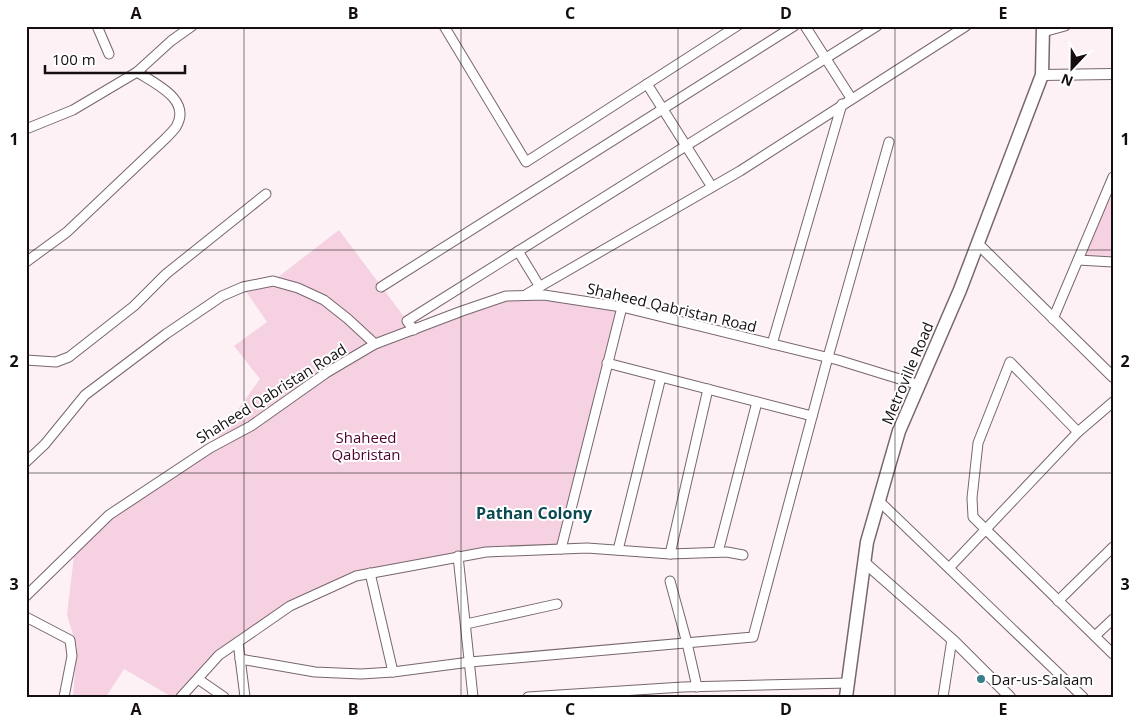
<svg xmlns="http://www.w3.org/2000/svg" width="1139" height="723" font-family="'Open Sans',sans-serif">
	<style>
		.green { fill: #f5d1e1 }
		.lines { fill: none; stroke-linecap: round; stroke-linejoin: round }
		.minor-casing { stroke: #77666e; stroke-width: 11 }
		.tertiary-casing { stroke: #77666e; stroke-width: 12 }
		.primary-casing { stroke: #77666e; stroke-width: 15 }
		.minor { stroke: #fff; stroke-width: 9 }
		.tertiary { stroke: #fff; stroke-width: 10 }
		.primary { stroke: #fff; stroke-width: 12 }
		.grid { fill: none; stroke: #140e10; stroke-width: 1; stroke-opacity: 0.55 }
		.poi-dot { fill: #387f89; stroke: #fff; stroke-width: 2 }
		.labels { text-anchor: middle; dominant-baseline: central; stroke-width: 4; stroke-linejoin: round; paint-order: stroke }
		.street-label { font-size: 15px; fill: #140e10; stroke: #fff }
		.park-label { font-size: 15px; fill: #500131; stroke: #fff }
		.poi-label { font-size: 15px; fill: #140e10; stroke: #fff; text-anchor: start }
		.neighbourhood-label { font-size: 16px; font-weight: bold; fill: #0a4951; stroke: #fff }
		.neatline { fill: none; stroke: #140e10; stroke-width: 2 }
		.grid-label { font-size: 16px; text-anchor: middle; font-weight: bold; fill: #140e10 }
	</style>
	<rect width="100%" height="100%" fill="#fdf1f6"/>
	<g class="green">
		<polygon points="1104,199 1113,199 1113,262 1078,260"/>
		<polygon points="339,230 414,330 506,296 544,295 619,306 561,549 486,552 356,576 290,606 238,642 182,697 172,697 124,669 106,697 73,696 77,647 67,615 75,547 109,515 210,448 260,379 234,346 267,322 243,287 273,281"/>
	</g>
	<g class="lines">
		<defs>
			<g id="minor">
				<polyline points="97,26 109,54"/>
				<polyline points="444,26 526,162 737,26"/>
				<polyline points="805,26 851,98"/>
				<polyline points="1043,32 1065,26"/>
				<polyline points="647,84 712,187"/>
				<polyline points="26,129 73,110 137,72 171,41 192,26"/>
				<polyline points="518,251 540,287"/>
				<polyline points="1078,260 1113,262"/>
				<path d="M26,262l41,-30 98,-93c4,-4 8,-8 11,-12 16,-27 -20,-43 -39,-55"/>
				<polyline points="381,287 794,26"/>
				<polyline points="527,294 740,171 966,26"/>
				<polyline points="1053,319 1113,177"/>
				<polyline points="414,330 407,321 877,26"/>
				<polyline points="772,344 842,104"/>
				<polyline points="26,360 56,362 69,357 134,306 166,274 266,194"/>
				<polyline points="607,363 812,416"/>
				<polyline points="1078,432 1010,362 978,443 972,498 973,517 1113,654"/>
				<polyline points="26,462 45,444 85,395 166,334 222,296 243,287 273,281 298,288 324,300 348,319 375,344"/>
				<polyline points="879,501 1083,697"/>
				<polyline points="561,549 622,307"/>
				<polyline points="618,550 661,377"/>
				<polyline points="718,552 757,402"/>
				<polyline points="670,554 708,389"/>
				<polyline points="458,556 473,697"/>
				<polyline points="949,568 1078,432 1113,402"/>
				<polyline points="370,573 393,672"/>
				<polyline points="670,581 687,643 697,687"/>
				<polyline points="26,596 109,515 210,448 251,426 326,373 375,344 462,311 506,296 544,295 622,307 838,360 919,385"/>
				<polyline points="1058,601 1113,547"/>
				<polyline points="26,617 70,640 72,656 64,697"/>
				<polyline points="466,624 557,604"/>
				<polyline points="1095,636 1113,619"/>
				<polyline points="238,642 245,697"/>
				<polyline points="240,659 315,672 361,674 393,672 470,662 753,637 828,357 889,142"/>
				<polyline points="198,679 224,697"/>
				<polyline points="181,697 219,655 238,642 290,606 356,576 486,552 587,548 670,554 727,552 743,555"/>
				<polyline points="528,697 683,687 848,683"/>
				<polyline points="943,697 952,639"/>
			</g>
			<g id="tertiary">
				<polyline points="1042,75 1113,74"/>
				<polyline points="978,244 1113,377"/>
				<polyline points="864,562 955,642 1010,697"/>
			</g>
			<polyline id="primary" points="846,697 867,542 899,431 960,290 1042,75 1043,26"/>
		</defs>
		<use href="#minor" class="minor-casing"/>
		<use href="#tertiary" class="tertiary-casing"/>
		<use href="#primary" class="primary-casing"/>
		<use href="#minor" class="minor"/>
		<use href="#tertiary" class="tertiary"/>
		<use href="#primary" class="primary"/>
	</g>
	<path class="grid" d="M244,26v671M461,26v671M678,26v671M895,26v671M26,250h1087M26,473h1087"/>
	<circle class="poi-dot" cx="981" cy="679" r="5"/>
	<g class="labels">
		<g class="street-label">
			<text transform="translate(672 307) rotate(13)">Shaheed Qabristan Road</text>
			<text transform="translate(907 373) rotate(-67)">Metroville Road</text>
			<text transform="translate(271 393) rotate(-32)">Shaheed Qabristan Road</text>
		</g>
		<g class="park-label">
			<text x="366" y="437">Shaheed<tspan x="366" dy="17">Qabristan</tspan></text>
		</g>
		<g class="poi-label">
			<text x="991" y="679">Dar-us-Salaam</text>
		</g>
		<g class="neighbourhood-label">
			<text x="534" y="513">Pathan Colony</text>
		</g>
	</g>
	<rect width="1139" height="723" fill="none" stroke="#ffffff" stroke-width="55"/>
	<g transform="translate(1072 68) rotate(202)" stroke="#ffffff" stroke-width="4" paint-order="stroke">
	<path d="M0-4L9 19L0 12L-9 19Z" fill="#140e10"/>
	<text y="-8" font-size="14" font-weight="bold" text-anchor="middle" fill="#140e10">N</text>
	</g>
	<path d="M45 65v8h140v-8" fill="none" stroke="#140e10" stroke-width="2.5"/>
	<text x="52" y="65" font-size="15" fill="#140e10" stroke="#ffffff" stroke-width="4" paint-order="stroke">100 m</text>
	<rect x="28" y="28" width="1084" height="668" class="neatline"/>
	<g class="grid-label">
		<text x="136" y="19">A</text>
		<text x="353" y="19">B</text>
		<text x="570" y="19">C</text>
		<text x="786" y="19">D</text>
		<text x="1003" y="19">E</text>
		<text x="14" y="145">1</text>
		<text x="1125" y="145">1</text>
		<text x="14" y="367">2</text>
		<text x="1125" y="367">2</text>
		<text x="14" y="590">3</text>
		<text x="1125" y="590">3</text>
		<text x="136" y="715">A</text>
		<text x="353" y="715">B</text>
		<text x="570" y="715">C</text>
		<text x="786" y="715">D</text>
		<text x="1003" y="715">E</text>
	</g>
</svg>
